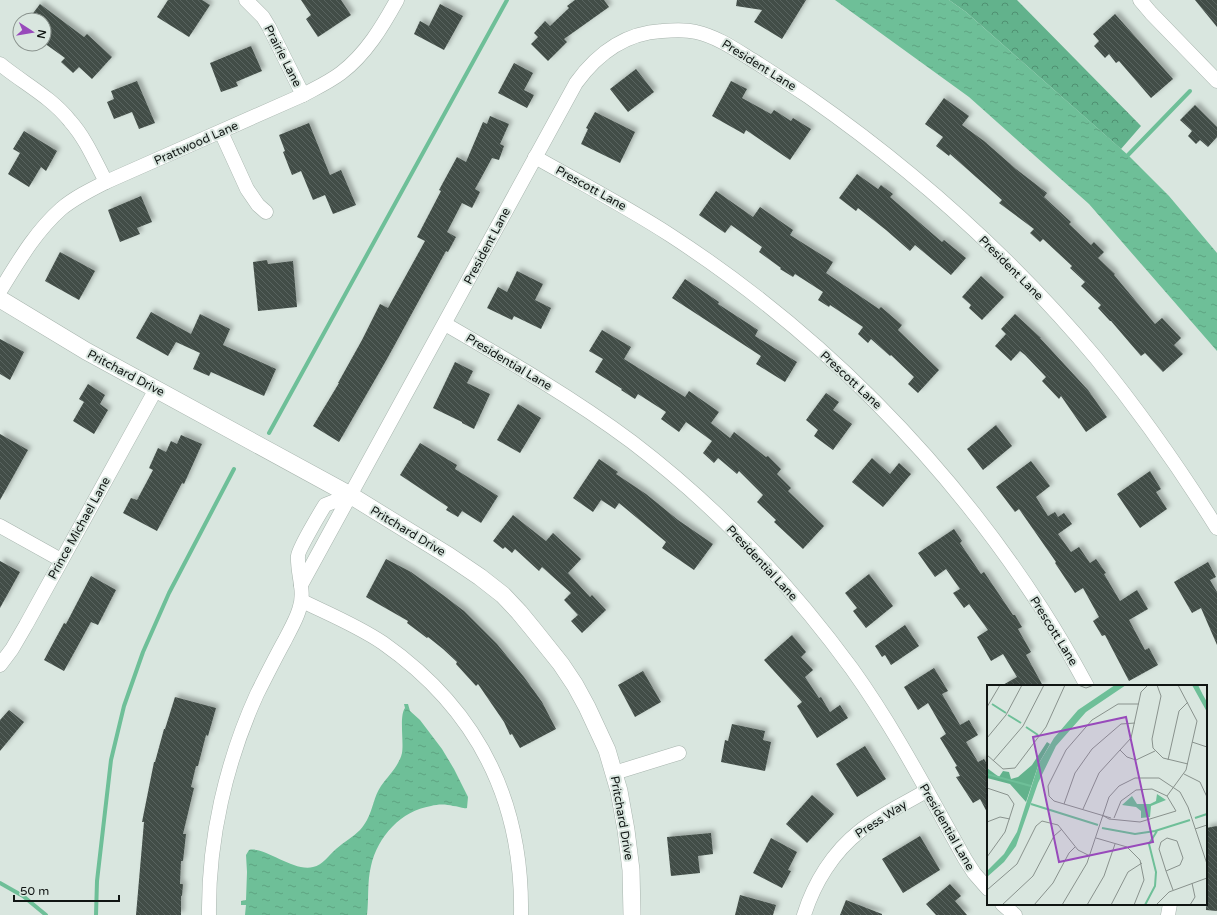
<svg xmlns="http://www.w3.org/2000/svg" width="1217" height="915" font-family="'Varela Round',sans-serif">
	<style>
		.forest { fill: url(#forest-crowns) }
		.water { fill: url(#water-ripples) }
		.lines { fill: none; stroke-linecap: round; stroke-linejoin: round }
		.stream { stroke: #6ebf98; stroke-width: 4 }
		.building { fill: url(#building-back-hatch); filter: url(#shadow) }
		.minor-casing { stroke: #a7b4ad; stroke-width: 15 }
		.tertiary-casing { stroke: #a7b4ad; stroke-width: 18 }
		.minor { stroke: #fff; stroke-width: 14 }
		.tertiary { stroke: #fff; stroke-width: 17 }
		.labels { text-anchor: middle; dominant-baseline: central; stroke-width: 4; stroke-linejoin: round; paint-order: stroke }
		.street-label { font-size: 12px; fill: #101513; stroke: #d9e6df }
		.inset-river { fill: none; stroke: #6ebf98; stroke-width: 2 }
		.inset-road { fill: none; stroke: #89928d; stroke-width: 1 }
		.view { fill: #984abb; fill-opacity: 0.15; stroke: #984abb; stroke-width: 2 }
		.inset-edge { fill: none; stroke: #101513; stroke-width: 2 }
	</style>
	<defs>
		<pattern id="forest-crowns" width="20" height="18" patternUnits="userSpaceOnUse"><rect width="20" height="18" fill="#62b28c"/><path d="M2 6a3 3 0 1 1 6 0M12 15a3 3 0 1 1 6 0" fill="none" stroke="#4f9071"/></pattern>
		<pattern id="water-ripples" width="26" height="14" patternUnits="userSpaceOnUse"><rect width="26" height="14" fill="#6ebf98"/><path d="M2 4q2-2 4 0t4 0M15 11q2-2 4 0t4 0" fill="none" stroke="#5ea382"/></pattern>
		<pattern id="building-back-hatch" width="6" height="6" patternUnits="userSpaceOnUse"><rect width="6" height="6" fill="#424d47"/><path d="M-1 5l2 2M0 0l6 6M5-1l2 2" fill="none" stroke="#59635e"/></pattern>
		<filter id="shadow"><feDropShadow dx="3.5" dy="-3.5" stdDeviation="2" flood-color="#0004"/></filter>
	</defs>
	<rect width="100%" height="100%" fill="#d9e6df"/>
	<polygon class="forest" points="949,0 1017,0 1141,126 1121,149 966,12"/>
	<g class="water">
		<polygon points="835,0 949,0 966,12 1128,155 1169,196 1217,253 1217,351 1089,204 969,97"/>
		<path d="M404,704h4l2,7 10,9 22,29 12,20 14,28 -1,11c-5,1 -9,-2 -14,-2 -7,-2 -15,-2 -22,0 -30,5 -53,30 -60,60 -4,16 -2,33 -4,49h-122l1,-10h-5v-4l5,-1 1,-28 -1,-17 3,-5c16,-4 44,22 64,17 10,-2 16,-12 23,-18 8,-7 17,-12 24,-19 3,-3 5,-7 7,-10 6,-11 7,-24 14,-34 7,-10 18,-20 21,-33 2,-12 -3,-37 3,-45z"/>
	</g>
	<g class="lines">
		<g class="stream">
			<polyline points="1128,155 1190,91"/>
			<polyline points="269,433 507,0"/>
			<polyline points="0,883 23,896 46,915"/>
			<polyline points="96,915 97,881 111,760 124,706 143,652 169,593 234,469"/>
		</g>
	</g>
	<g class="building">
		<polygon points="168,0 202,0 210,5 189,37 157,17"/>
		<polygon points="301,0 341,0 351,15 318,37 306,19 311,15"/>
		<polygon points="575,0 604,0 609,7 564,39 567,42 548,61 531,44 538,37 534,33 545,21 550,26 569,8 567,6"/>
		<polygon points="737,0 806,0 782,39 754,22 762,10 736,6"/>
		<polygon points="1195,0 1217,0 1217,27"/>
		<polygon points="40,4 84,37 87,34 112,57 92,79 79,67 73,73 61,62 65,58 44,43 44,20 28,20"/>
		<polygon points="440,4 463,16 444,50 414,34 420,21 429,26"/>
		<polygon points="1115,14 1173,79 1151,98 1119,61 1116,63 1109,54 1105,58 1094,46 1099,41 1093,34"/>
		<polygon points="251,46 262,71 236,82 238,86 221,92 210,63"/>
		<polygon points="514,63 533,73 524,90 534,95 527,108 498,93"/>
		<polygon points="636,69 654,92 628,112 610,89"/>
		<polygon points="137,81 155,123 139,129 132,112 114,119 107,102 114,99 111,91"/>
		<polygon points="731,81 747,89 742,98 771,114 774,110 791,121 793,118 811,129 790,160 746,130 744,134 712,116"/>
		<polygon points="944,98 969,116 962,125 984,141 1016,169 1047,193 1044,197 1071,222 1069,224 1091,245 1094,242 1104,252 1098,258 1115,274 1114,275 1155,324 1162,318 1181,338 1174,345 1183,354 1163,372 1145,353 1141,356 1111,321 1110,321 1098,308 1101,305 1081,286 1085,282 1070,268 1072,266 1043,239 1040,242 1030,233 1034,229 999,203 1002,200 950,154 949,156 936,146 943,137 925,124"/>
		<polygon points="1195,105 1217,127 1217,137 1208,147 1200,140 1196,144 1188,136 1192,131 1180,120"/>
		<polygon points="595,112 635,132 620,163 581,144 588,129 586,128"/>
		<polygon points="490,116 509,124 500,144 504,146 499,160 492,158 475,189 480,192 472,208 462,203 447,232 456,237 448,252 446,251 387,359 339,442 313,426 339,383 338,383 362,340 380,304 388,308 425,241 417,237 441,191 439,190 457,157 466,162 483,122 487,124"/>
		<polygon points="309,123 330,175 341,170 356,205 333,214 325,195 313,200 301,171 292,175 283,152 285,151 279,135"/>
		<polygon points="24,131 57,151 46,171 41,167 29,187 8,174 20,153 13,149"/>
		<polygon points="857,174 878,189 881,185 893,194 890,197 942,242 944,240 966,258 951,275 915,245 910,251 886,230 858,208 856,211 839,198"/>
		<polygon points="716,191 753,217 760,207 793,230 790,235 833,262 826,273 879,309 881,307 902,325 898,330 939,370 918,393 908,384 914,377 891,355 890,356 871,339 868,343 858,334 863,327 830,305 829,307 818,300 823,292 795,274 793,277 780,269 781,268 759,252 762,247 731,225 725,233 699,215"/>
		<polygon points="141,196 152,222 137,228 140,234 120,242 108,210"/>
		<polygon points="60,252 95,271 79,300 45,281"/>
		<polygon points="267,260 268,264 293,261 297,307 258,311 253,262"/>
		<polygon points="517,271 543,284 535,300 551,308 541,329 514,316 512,320 487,308 498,287 507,292"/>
		<polygon points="981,276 1004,297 982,320 969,308 971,305 962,297"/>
		<polygon points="685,279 719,302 718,304 758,330 755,336 797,362 785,382 756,364 761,356 672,298"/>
		<polygon points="151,312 191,334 200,314 230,329 223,345 276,369 264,396 211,372 209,376 193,369 200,353 176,342 168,356 136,338"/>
		<polygon points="1015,314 1041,338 1040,338 1088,390 1107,417 1086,432 1061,396 1059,399 1042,381 1046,377 1025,355 1020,351 1011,361 995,346 1006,334 1001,329"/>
		<polygon points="602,330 631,347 624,359 685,397 689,391 719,412 711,423 730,438 734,432 766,457 768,456 781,469 777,474 791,488 788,491 824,526 803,549 774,522 776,520 757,502 763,495 739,471 737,474 718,458 714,463 703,453 712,441 686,422 679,432 661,419 666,412 638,394 635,399 621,390 622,389 595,372 603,359 589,351"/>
		<polygon points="0,339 24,352 10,380 0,374"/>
		<polygon points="455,362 473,371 467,383 490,394 474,429 462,423 462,422 433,408"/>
		<polygon points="88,384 105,395 100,404 108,410 94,434 73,421 84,402 79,399"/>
		<polygon points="826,393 839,402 833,410 852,424 833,450 814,436 818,430 806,420"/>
		<polygon points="518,404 541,418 520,453 497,440"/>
		<polygon points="996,425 1012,446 983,470 967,449"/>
		<polygon points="0,434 28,450 0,500"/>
		<polygon points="181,435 202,444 184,484 182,483 157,531 123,513 131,498 137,500 153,470 149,468 158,448 166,452 171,441 177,444"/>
		<polygon points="420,443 457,465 455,469 498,496 481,523 462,511 458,517 446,510 448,507 400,475"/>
		<polygon points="872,458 890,474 899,463 911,474 883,507 852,482"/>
		<polygon points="599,459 618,472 616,474 646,494 678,520 713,544 694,570 662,548 666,542 619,503 615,509 601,500 593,512 573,498"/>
		<polygon points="1031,461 1050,486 1036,497 1048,516 1055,512 1058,517 1064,513 1072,524 1058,534 1071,552 1079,547 1090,563 1096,559 1106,573 1104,574 1120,601 1137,590 1148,609 1129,620 1145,650 1149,648 1158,665 1129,681 1105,635 1102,636 1093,621 1099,617 1083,588 1075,593 1055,563 1056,562 1019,509 1015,512 996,487"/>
		<polygon points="1150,471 1161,489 1156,492 1167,509 1140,528 1117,494"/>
		<polygon points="513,515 546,541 553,533 581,559 568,573 590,597 592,595 606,610 582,633 571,621 578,615 564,600 571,593 542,567 539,571 515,549 512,553 505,547 503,549 493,541"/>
		<polygon points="954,529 962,541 960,543 981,574 984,572 1013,615 1015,615 1022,627 1018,629 1031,652 1026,655 1043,686 1001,686 1017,677 1003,654 991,661 977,637 988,630 969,604 964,608 953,593 960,589 946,569 935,577 918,553"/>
		<polygon points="386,559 411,572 443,595 464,611 497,644 524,677 542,702 556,729 520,748 512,734 510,735 504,722 478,684 476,686 456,664 457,662 443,649 428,637 427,638 407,623 408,621 366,597"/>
		<polygon points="0,561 20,572 0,608"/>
		<polygon points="1208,562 1216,577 1210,580 1217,592 1217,645 1201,608 1192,613 1174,582"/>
		<polygon points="869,574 893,606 866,628 853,611 857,608 845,593"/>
		<polygon points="91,576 116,590 98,625 91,622 64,671 44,660 64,623 66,624"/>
		<polygon points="905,625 919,646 891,665 885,655 882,657 875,646"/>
		<polygon points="792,635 806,652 801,657 813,670 805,677 819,698 821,697 830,712 840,705 848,718 817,738 797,706 802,702 764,660"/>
		<polygon points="934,668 948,691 942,694 960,725 969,720 978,735 966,742 978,762 984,759 988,766 988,814 980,799 973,803 956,777 960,776 955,767 957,766 940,738 946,734 928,703 918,710 904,687"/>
		<polygon points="643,671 661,702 635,717 618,685"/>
		<polygon points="175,697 216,708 208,736 206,735 198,766 196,766 191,787 194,788 183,834 186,834 183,861 181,861 180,884 183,884 182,896 181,896 181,915 136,915 144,822 142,822 154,762 155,762 164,729 165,729"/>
		<polygon points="9,710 24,722 0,751 0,720"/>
		<polygon points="732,724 765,731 763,740 771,742 765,771 721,762 725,740 728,741"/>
		<polygon points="865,746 886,779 857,797 836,764"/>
		<polygon points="812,795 834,814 807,843 786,824"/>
		<polygon points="1217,826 1217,911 1206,910 1207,867 1206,868 1206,828"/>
		<polygon points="711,833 713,854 698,856 700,873 671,876 667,837"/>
		<polygon points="920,836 940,870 903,893 882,859"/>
		<polygon points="771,838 797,852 788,870 791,871 782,888 753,873"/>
		<polygon points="950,884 961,896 955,901 967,915 936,915 926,904"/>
		<polygon points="740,895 776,905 773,915 735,915"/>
		<polygon points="846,900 882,914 882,915 840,915"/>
	</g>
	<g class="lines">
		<defs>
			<g id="minor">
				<polyline points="246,0 263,17 269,27 303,95"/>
				<polyline points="1140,0 1151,13 1217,81"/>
				<path d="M0,64c23,19 51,33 70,57 16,18 25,40 36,61"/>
				<polyline points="221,132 247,189 258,205 266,212"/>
				<path d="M535,157c46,26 92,50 135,78 148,96 276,225 372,374 16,25 31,51 45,77"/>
				<path d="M0,291c18,-29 35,-59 61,-82 13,-11 29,-19 45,-27l197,-87c13,-7 26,-13 38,-22 25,-19 41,-46 56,-73"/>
				<path d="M445,324c64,37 128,74 187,118 84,64 158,142 220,227 43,60 77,126 113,190l9,14 14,16"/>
				<polyline points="0,526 61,560"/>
				<path d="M301,585l275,-502c21,-29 49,-50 86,-52 11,-1 23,-2 34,1 22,5 40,18 58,29 19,12 37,24 55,36 106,74 204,162 287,261 44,54 84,111 121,170"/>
				<path d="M302,601c27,13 56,25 81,42 94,66 140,157 138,272"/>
				<polyline points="0,665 12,649 26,625 156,389"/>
				<polyline points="614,773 679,753"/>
				<polyline points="1002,904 1015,915"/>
				<path d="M209,915c-1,-75 17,-153 48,-221 9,-18 18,-36 28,-54 5,-10 11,-20 14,-30 7,-18 -2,-36 -1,-54 0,-6 22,-43 27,-51l25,-10"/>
				<path d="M804,915c10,-32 29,-63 56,-84 20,-16 44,-27 66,-40"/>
				<polyline points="1168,915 1170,904"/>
			</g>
			<polyline id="tertiary" points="0,299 86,351 350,495 449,556 480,577 503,595 519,612 533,629 561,664 575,685 587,707 607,750 619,791 626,830 631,870 632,915"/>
		</defs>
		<use href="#minor" class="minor-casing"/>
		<use href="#tertiary" class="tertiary-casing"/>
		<use href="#minor" class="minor"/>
		<use href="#tertiary" class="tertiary"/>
	</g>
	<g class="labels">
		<g class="street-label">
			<text transform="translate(283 56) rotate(63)">Prairie Lane</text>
			<text transform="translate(759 65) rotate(32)">President Lane</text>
			<text transform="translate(196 143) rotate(-24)">Prattwood Lane</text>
			<text transform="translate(591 188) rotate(29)">Prescott Lane</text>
			<text transform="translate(487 246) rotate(-62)">President Lane</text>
			<text transform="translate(1011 268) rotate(45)">President Lane</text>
			<text transform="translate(509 362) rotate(31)">Presidential Lane</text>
			<text transform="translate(126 373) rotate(28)">Pritchard Drive</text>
			<text transform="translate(851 380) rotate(43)">Prescott Lane</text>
			<text transform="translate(79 528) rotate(-61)">Prince Michael Lane</text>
			<text transform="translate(408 531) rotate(31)">Pritchard Drive</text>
			<text transform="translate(762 563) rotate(47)">Presidential Lane</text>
			<text transform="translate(1054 631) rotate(58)">Prescott Lane</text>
			<text transform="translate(622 818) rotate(80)">Pritchard Drive</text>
			<text transform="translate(881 819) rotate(-33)">Press Way</text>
			<text transform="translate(947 827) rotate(60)">Presidential Lane</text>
		</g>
	</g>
	<g transform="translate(987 685)">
		<rect width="220" height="220" fill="#d9e6df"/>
		<path d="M60,57l3,2 -11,19 -13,39 -16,-18 -23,-6v-10l12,9 4,-6 6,1 2,7 7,-2 14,-12z" fill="#62b28c"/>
		<path d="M128,0h11l-40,27 -30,34 -18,37 -22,63 -12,16 -17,15v-6l17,-17 13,-22 22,-69 15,-25 24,-28zM205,0h6l5,10 4,7v10zM170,109l9,6 -15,6 -1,11 -9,1v-7l-5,-4 -14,-2 10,-9 5,8h13l6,-3z" fill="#6ebf98"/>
		<path class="inset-river" d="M5,19l14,9M21,30l13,8M39,42l12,8M0,89l44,12M44,119l67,21M208,133l12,-4M115,143l33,6 20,-3 35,-11M158,220l10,-19 1,-14 -7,-28 8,-13"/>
		<path class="inset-road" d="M91,0l8,3 8,-3M170,0l4,11 -9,43 1,9 10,10 25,6M0,22l13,-22M0,53l19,-23 16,-30M205,57l15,5M133,65l7,7 9,3 19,-9M0,70l16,14 12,-1 31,-41 19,-42M181,75l11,-49 9,-9M6,76l30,-35 21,-41M197,89l16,8 7,15M0,103l21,7 6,9 -9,28 -18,25M77,119l11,-31 17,-24 29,-25 14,-1M96,124l16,-36 32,-35 10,-46 7,-7M115,130l7,4 31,3 36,-11 -9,-15 19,-26 11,-49 -19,-36M124,133l-57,-17 -5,-5 -1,-10 18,-36 26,-30 26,-16h21M127,133l7,-17 15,-11 16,-1 15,7M0,137l13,-5 10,2M208,144l12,-4M109,153l31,9 13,13 4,20 -10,25M180,153l10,3 6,17 -3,7 -14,6 -7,-22 2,-7zM179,186l7,19M0,205l30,-26 19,-38 6,-5 16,4 20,25 12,6M15,220l31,-29 21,-40 8,-7M47,220l19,-22 16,-30 6,-6M75,220l25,-42 22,-66 10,-11 16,-8h24l21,14 8,15 19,57M100,220l17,-29 11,-32M124,220l17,-33 14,-9M169,220l13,-13 38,-14M203,220l5,-8 -3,-14"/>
		<path class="view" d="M139,32l27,125 -94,20 -26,-125z"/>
		<rect width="220" height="220" class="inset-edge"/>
	</g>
	<g transform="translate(32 32) rotate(102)"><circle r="19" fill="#d9e6df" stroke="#89928d"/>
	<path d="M0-3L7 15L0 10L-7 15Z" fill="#984abb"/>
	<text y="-6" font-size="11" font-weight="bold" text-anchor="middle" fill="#101513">N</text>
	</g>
	<path d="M14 895v6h105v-6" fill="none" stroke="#101513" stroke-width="2"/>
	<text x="20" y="895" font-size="12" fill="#101513" stroke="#d9e6df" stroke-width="3" paint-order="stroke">50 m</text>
</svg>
